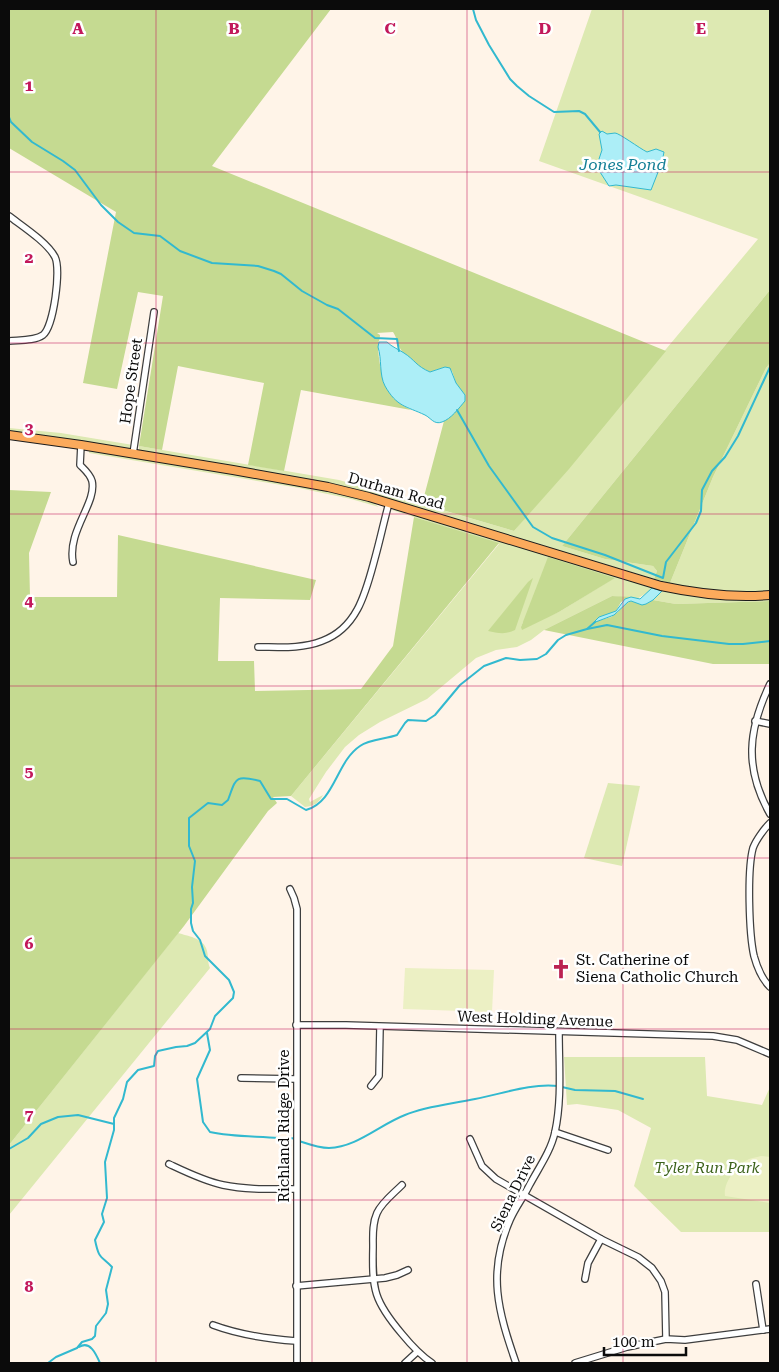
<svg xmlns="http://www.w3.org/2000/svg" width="779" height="1372" font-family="'Roboto Serif',serif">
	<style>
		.green { fill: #dde9b2; fill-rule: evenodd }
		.forest { fill: #c5da91 }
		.pitch { fill: #ecf0c4 }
		.water { fill: #aceef7; stroke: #32b9cf }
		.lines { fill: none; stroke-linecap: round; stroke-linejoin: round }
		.stream { stroke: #32b9cf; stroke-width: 2 }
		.minor-casing { stroke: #3e3e3e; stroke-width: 8 }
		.major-casing { stroke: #1c1c1c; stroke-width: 10 }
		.minor { stroke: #fff; stroke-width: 5.5 }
		.major { stroke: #fbaa5c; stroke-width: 8 }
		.grid { fill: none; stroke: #c2185b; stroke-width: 1; stroke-opacity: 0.55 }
		.labels { text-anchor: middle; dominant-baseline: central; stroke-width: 5; stroke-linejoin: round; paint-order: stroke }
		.street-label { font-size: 15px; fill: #0b0b0b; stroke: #fff }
		.poi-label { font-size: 15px; fill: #0b0b0b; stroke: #fff; text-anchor: start }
		.park-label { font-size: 15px; font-style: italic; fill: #3c621b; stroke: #fff }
		.water-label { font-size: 16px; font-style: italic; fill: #147f96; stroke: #fff }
		.grid-label { font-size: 16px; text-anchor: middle; font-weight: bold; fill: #c2185b; stroke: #fff; stroke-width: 5; stroke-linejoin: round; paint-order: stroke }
	</style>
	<rect width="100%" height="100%" fill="#fff4e8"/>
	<g class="green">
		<polygon points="592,9 770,9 770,290 562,546 605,559 653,566 657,571 654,579 355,489 139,450 139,446 339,480 514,531 758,239 539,161"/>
		<path d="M770,363v227c-34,5 -67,2 -100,-7l43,-106 53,-109z"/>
		<polygon points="9,428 61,433 133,445 130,448 9,432"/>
		<polygon points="89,451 170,463 324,489 369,500 379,507 351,499 299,488 89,453"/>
		<path d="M392,510h10l288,85 40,5 40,-1v2l-94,3 -23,-4 7,-7 -9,-3 -14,9 -25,-3 -68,34 -13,10 -14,7 -21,3 -20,8 -49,41 -47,23 -21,13 -14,12 -19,25 -17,27 1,3 13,-7c-4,8 -9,11 -18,12l-14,-11 208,-252zM614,578l-55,34 -38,15 2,-5z"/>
		<polygon points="608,783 640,786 622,866 584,858"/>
		<path d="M178,933c10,3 24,5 28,15 3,7 1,13 4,20l-201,247v-70z"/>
		<polygon points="564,1057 705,1057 707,1096 762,1105 770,1087 770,1232 681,1232 634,1186 651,1128 618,1110 577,1104 567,1105"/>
	</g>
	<g class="forest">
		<path d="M9,9h322l-119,157 454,185 -97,118 -55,62 -92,-27 22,-83 13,-11 8,-15 -9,-12 -4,-12 -7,-4 -15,5c-9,-4 -24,-13 -29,-22 -3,-5 -4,-12 -8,-18l-16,1 3,2c0,5 -2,7 -2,11 1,27 9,51 33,64l-110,-20 -17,81 -36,-6 16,-82 -86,-17 -16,84 -23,-4 24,-150 -25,-4 -21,97 -34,-6 33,-171 -107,-64z"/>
		<polygon points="770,290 770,363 766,368 713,477 670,583 654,579 657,571 653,566 605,559 562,546"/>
		<polygon points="9,490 51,492 29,553 30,597 117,597 118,535 316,580 310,600 220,598 218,661 254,661 255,691 361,689 393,646 414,517 499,543 291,796 273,797 277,803 268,811 184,926 9,1145"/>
		<polygon points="548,557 615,578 559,612 522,630 521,627"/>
		<path d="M533,578l-18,52c-9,5 -18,3 -27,1l40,-49z"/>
		<path d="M612,596l19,1 -10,5 -5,9c-8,4 -17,5 -22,11l17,-5 7,-5 6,-7 7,-4 15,3 7,-4 23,4 94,-3v63h-57l-169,-34z"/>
	</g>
	<g class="pitch">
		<polygon points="405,968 494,970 492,1012 403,1009"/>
		<path d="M761,1156l9,1v46l-45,-7c-2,-14 12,-31 24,-37 3,-1 9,-2 12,-3z"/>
	</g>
	<g class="water">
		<path d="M602,131l5,3c3,0 5,-1 8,-1 4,0 24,15 32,19l9,-3 8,3 -2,10 -11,28 -35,-5 -7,1 -9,-14 -1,-13 3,-9 -3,-16z"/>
		<path d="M379,342h8c5,5 11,7 17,11 11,7 12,13 26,19l15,-5 5,1 6,15 9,12v6c-6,7 -14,18 -23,21 -8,3 -11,-4 -17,-7 -19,-9 -28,-8 -40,-29 -6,-11 -3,-27 -7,-39z"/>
		<polygon points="652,588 662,591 653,600 646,604 642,605 631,601 628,602 614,615 593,623 599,617 616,611 625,599 631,597 640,599"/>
	</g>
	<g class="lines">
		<g class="stream">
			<polyline points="473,9 476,20 489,45 510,79 517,86 529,96 554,112 579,111 585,114 600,132"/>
			<polyline points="9,117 11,122 32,142 63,161 75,170 101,205 118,222 134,233 160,236 180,251 212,263 258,266 274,271 281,274 302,291 327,305 338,309 375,338 397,339 399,351"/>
			<polyline points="457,410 489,466 533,527 552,538 605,555 663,578 666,562 696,523 701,511 702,490 712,471 725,457 738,436 770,367"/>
			<polyline points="587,629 595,622"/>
			<path d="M207,1033l3,17 -13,29 6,43 7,10c22,5 46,4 69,6 6,1 11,-1 16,1"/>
			<polyline points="562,1087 575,1090 615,1091 643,1099"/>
			<path d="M299,1141c9,3 20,7 30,7 28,-1 50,-23 76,-33 22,-9 47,-11 70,-16 27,-5 55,-16 83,-13"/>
			<polyline points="9,1149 28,1138 41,1124 58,1117 78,1115 114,1124"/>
			<path d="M79,1347c11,-7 17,7 21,16"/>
			<path d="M48,1363l8,-6 21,-9 5,-6 10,-3 3,-3 1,-10 10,-13 2,-9 -2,-14 6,-23c-12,-12 -13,-8 -17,-27l9,-18 -2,-8 5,-16 -2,-36 9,-32v-12l9,-19 4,-17 11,-12 16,-4 1,-10 3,-5 18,-4 11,-1 8,-3 15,-14 5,-13 18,-18 1,-6 -5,-12 -24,-24 -5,-16 -7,-9 -2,-8v-14l2,-6 -1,-16 3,-26 -6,-15v-28l19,-15 14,2 6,-5c8,-21 6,-26 32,-19l11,18h16l19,11c29,-8 30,-48 54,-64 9,-7 26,-7 37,-11l8,-12 3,-3 18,1 9,-6 25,-30 24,-19 22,-8 14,2 17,-1 9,-5 12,-14 8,-5 21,-6 20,-4 55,11 67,8h14l27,-3"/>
		</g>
		<defs>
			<g id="minor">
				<path d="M9,216c13,10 38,26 46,41 6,12 -1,69 -12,78 -8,6 -24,5 -34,6"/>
				<polyline points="133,454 154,312"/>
				<path d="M73,562c-6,-31 24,-59 19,-81 -2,-7 -7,-11 -12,-16l1,-20"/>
				<path d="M258,647c21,0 44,2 64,-6 36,-13 44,-50 53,-83 5,-18 9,-37 14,-55"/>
				<path d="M770,684c-22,46 -26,84 0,130"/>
				<polyline points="755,721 770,724"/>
				<path d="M770,823c-6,6 -14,17 -17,25 -6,22 -4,86 1,108 3,11 8,23 16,31"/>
				<polyline points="290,889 294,898 297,909 297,1363"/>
				<polyline points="296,1025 346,1025 713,1036 737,1040 770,1054"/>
				<polyline points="241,1078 296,1079"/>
				<polyline points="371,1086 379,1076 380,1027"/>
				<polyline points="555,1132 608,1150"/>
				<polyline points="470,1139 482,1166 496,1179 601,1239 638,1257 652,1268 661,1281 665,1292 666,1339"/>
				<path d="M169,1164c17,8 35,17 54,21 24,5 49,4 73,4"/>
				<path d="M402,1185c-9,9 -20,17 -25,28 -5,11 -4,23 -4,34 -1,43 1,54 29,87 9,11 18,21 30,29"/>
				<polyline points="585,1279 588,1263 601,1239"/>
				<polyline points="756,1284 763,1330"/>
				<polyline points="296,1286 385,1278 397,1275 408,1270"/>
				<path d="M213,1325c27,10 55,14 83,16"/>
				<polyline points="405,1363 417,1352"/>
				<path d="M516,1363c-18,-52 -29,-90 -6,-143 5,-12 13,-22 19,-34 9,-17 22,-35 26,-54 7,-32 4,-67 4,-99"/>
				<polyline points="575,1363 627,1347 666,1339 685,1340 770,1329"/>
			</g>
			<path id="major" d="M9,435l72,10 152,25 95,17 41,10 292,89c37,8 72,12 109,9"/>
		</defs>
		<use href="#minor" class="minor-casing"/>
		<use href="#major" class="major-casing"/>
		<use href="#minor" class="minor"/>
		<use href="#major" class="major"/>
	</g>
	<path class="grid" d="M156,9v1354M312,9v1354M467,9v1354M623,9v1354M9,172h761M9,343h761M9,514h761M9,686h761M9,858h761M9,1029h761M9,1200h761"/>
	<defs>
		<symbol id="church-bare" viewBox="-9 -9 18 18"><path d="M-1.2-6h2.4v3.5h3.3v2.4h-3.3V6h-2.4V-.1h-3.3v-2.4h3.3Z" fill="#bb2252" stroke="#fff" stroke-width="2.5" paint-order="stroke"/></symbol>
	</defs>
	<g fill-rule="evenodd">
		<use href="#church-bare" x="547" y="955" width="28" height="28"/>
	</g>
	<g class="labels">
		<g class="street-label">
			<text transform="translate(131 381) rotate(-82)">Hope Street</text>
			<text transform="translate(396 491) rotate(16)">Durham Road</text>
			<text transform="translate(535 1019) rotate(2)">West Holding Avenue</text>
			<text transform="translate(284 1126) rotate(-90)">Richland Ridge Drive</text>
			<text transform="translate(513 1193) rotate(-64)">Siena Drive</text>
		</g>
		<g class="poi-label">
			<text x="576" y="960">St. Catherine of<tspan x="576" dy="17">Siena Catholic Church</tspan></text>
		</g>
		<g class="park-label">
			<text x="707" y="1168">Tyler Run Park</text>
		</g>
		<g class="water-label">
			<text x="623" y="164">Jones Pond</text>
		</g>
	</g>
	<g class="grid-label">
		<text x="78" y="34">A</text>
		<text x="234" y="34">B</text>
		<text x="390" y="34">C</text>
		<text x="545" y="34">D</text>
		<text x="701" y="34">E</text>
		<text x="29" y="91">1</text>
		<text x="29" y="263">2</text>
		<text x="29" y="434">3</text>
		<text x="29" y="606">4</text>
		<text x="29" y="777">5</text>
		<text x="29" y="949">6</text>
		<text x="29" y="1120">7</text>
		<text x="29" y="1292">8</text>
	</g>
	<rect width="779" height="1372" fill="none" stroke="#0b0b0b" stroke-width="20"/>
	<path d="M604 1347v8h82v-8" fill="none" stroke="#0b0b0b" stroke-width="2.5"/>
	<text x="612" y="1347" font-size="15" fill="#0b0b0b" stroke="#ffffff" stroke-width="4" paint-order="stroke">100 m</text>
</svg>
